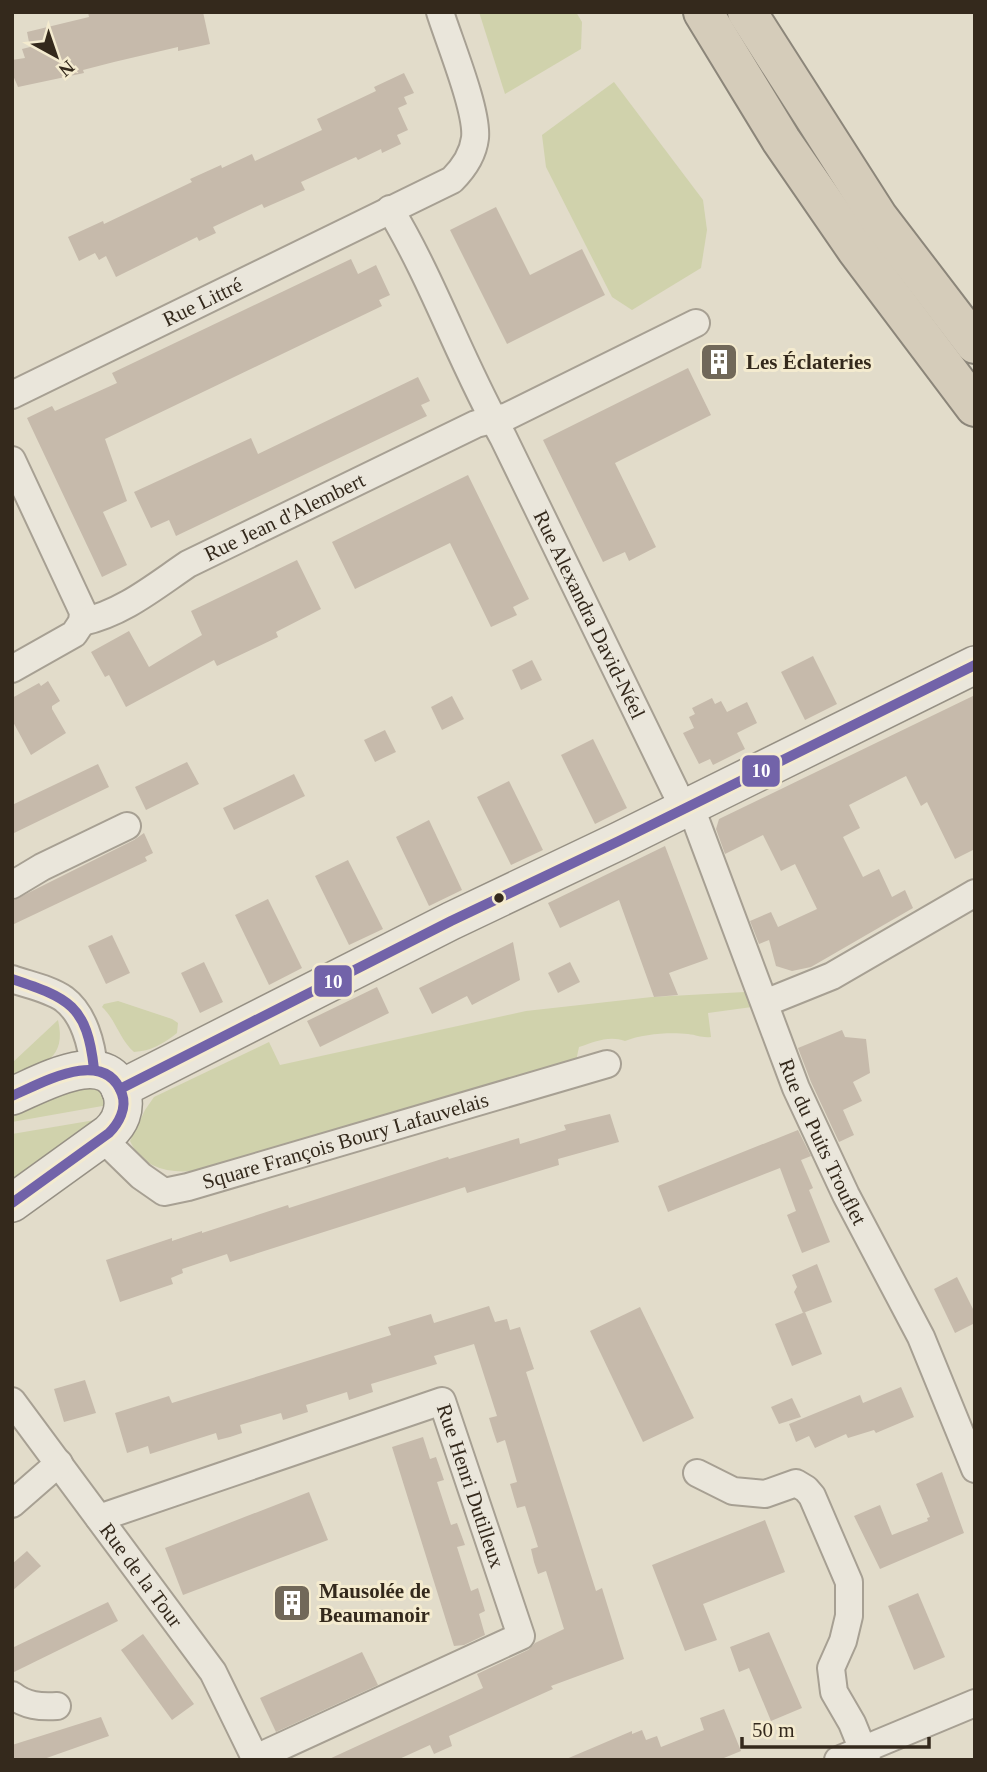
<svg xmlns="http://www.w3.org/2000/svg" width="987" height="1772" font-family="'Times New Roman',serif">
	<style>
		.green { fill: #d0d2ac }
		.building { fill: #c6baab }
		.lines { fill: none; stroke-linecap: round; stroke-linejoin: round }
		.street-casing { stroke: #a7a093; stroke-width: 30 }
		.secondary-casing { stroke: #969084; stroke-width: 40 }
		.highway-casing { stroke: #8c867a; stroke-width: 42 }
		.street { stroke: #eae6db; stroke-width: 26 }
		.secondary { stroke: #eae6db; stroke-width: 37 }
		.highway { stroke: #d5ccba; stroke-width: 38 }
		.bus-1-casing { stroke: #f4ebcf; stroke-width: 16 }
		.bus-1 { stroke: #7263a9; stroke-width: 10 }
		.bus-dot { fill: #34291c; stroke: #f4ebcf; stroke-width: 2.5 }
		.labels { text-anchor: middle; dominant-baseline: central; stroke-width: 6; stroke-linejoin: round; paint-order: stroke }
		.street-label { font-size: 21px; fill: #34291c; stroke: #f4ebcf }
		.poi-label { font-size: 21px; font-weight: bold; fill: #34291c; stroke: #f4ebcf; text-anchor: start }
		.line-badge { stroke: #f4ebcf; stroke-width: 2.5 }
		.badge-label { font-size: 19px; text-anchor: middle; font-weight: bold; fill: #fff }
	</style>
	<rect width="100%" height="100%" fill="#e2dcca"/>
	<g class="green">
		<polygon points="479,12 576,12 582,22 581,49 505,94"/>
		<polygon points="614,82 703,200 707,230 701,268 632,310 612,297 546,167 542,135"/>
		<path d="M745,992l7,15 -44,6 3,24c-9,1 -14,-2 -23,-3 -19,-2 -46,0 -63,7 -16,-6 -31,1 -46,6l-3,14 -374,109c-29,4 -58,1 -72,-29l15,-31 9,-13 115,-55 11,23 246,-54 126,-14z"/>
		<path d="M118,1001l54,18 6,4 -1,10c-14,11 -26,18 -43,19 -14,-12 -18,-32 -32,-45l2,-3z"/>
		<path d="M58,1020c9,39 -15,45 -46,58v-15z"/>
		<polygon points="82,1084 102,1089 108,1105 12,1122 12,1113"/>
		<polygon points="95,1120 96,1124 12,1184 12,1134"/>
	</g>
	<g class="building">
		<polygon points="88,12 203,12 210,44 178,51 178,47 114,62 83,70 84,73 18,87 12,73 12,60 25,58 22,49 30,47 27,32 89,17"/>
		<polygon points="404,73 414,93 404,97 407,104 398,108 408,130 397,135 401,144 382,153 381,149 358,160 356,157 301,182 305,190 264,208 262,204 213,227 216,233 199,241 197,237 116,277 106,256 99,260 95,253 79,261 68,237 103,221 104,224 192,182 190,179 221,165 222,168 252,154 255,161 322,130 317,119 376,91 374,87"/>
		<polygon points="496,207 530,275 582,249 605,295 507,344 450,230"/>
		<polygon points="351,259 358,274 376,265 390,295 379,300 382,306 105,439 127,501 103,512 127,565 102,577 27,418 52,406 55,411 117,383 112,373"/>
		<polygon points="688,368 711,415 615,463 656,547 629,561 625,552 603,562 543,440"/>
		<polygon points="418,377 430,401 421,405 427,416 176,536 169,520 151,528 134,492 251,438 258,454"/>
		<polygon points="468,475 529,599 513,607 517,615 491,627 450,543 355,589 332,542"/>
		<polygon points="297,560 321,609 276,632 278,637 217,666 214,660 126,707 109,675 105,677 91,652 129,631 149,667 202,635 191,611"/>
		<polygon points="813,656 837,704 805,720 781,672"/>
		<polygon points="532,660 542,680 521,690 512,670"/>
		<polygon points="48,681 60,701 52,706 52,709 66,733 31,755 12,720 12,698 39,683 41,686"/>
		<polygon points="975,695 975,849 955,859 927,802 921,806 906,776 849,805 860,828 843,837 863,877 879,869 892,897 905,890 913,908 811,967 792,971 776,966 769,940 759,944 750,921 771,912 778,927 817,909 795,864 781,871 763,835 725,854 716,829 719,819"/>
		<polygon points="452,696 464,719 442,730 431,707"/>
		<polygon points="712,698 715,704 721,701 727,712 747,702 757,723 737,733 745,749 713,765 710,759 699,764 683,733 694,728 689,717 695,714 692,708"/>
		<polygon points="385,730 396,752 375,762 364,740"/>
		<polygon points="593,739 627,808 595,824 561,755"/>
		<polygon points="187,762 199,784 146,810 135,787"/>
		<polygon points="98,764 109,787 12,834 12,805"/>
		<polygon points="294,774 305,796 234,830 223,808"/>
		<polygon points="509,781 543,850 511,865 477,797"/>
		<polygon points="429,820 462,890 429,906 396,837"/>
		<polygon points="144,833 153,853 145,857 147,861 12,925 12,901 134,840"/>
		<polygon points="665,846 708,959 669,973 678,995 654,997 619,900 560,928 548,903"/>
		<polygon points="348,860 383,929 349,945 315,876"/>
		<polygon points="268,899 302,968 269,985 235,915"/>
		<polygon points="112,935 130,973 106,984 88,946"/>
		<polygon points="513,942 520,980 472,1005 467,996 432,1014 419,988"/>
		<polygon points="204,962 223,1002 200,1013 181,973"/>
		<polygon points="570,962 580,982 558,993 548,973"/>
		<polygon points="377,987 389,1013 320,1047 307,1021"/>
		<polygon points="842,1030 845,1037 866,1039 870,1073 853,1082 862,1101 843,1110 854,1135 839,1142 811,1082 798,1048"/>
		<polygon points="610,1114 619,1142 558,1159 559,1165 467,1193 465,1187 230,1262 227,1254 182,1269 183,1273 171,1278 173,1284 120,1302 106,1260 172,1238 172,1241 202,1231 202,1233 288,1205 289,1208 448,1157 449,1159 519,1138 520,1144 566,1130 564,1125"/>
		<polygon points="798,1130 811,1156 801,1160 813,1188 809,1190 830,1242 802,1253 787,1215 796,1211 780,1168 668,1212 658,1186"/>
		<polygon points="817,1264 832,1302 803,1313 794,1292 797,1287 792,1275"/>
		<polygon points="957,1277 975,1313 975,1323 955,1333 934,1289"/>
		<polygon points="489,1306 495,1322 507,1319 510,1330 520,1327 534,1369 526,1372 575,1525 596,1591 602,1588 624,1659 551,1686 553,1689 449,1736 452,1746 434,1754 430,1745 397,1760 327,1760 483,1688 477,1674 528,1650 535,1643 564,1629 546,1571 538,1574 534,1562 531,1549 538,1547 525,1506 517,1508 510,1484 517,1482 505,1440 497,1443 493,1431 489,1418 497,1416 474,1344 434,1356 437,1364 371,1384 373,1392 349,1400 347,1392 306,1405 308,1412 283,1420 281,1413 240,1425 242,1433 230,1437 218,1440 216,1433 150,1454 148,1446 127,1453 115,1413 169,1396 172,1403 391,1335 388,1327 431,1314 434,1323"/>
		<polygon points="640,1307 694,1418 643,1442 590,1331"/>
		<polygon points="805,1312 822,1354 792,1366 775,1324"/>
		<polygon points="85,1380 96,1413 64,1422 54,1389"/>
		<polygon points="901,1387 914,1417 876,1433 874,1430 848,1438 846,1434 815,1448 809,1436 796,1442 789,1424 860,1395 863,1403"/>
		<polygon points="792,1398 801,1417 779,1424 771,1407"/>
		<polygon points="423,1437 430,1459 436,1457 444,1480 437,1482 451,1525 457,1523 465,1545 457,1547 471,1591 478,1588 485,1611 479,1614 485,1635 464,1645 454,1646 392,1447"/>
		<polygon points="942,1472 964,1533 880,1569 854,1516 880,1505 892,1535 928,1521 927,1518 930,1517 916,1484"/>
		<polygon points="309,1492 328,1540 183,1595 165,1548"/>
		<polygon points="765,1520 785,1572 703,1604 717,1640 685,1651 652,1565"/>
		<polygon points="27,1551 41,1566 12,1591 12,1564"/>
		<polygon points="301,1588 311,1608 286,1620 277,1600"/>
		<polygon points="918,1593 945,1657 914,1670 888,1606"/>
		<polygon points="108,1602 118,1621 12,1673 12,1648"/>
		<polygon points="769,1632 802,1708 771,1721 749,1668 739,1672 730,1647"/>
		<polygon points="143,1634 194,1704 172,1720 121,1650"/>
		<polygon points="362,1652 378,1685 276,1732 260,1698"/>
		<polygon points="724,1709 741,1751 719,1760 564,1760 632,1731 632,1734 642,1730 646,1740 657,1736 661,1747 704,1730 700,1718"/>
		<polygon points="101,1717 109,1736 41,1760 12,1760 12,1745"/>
	</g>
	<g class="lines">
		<defs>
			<g id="street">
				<path id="s1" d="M390,209c44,73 71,154 113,228l181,372"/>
				<path id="s2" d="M12,395l440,-215c12,-12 21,-25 23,-42 3,-27 -26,-97 -35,-126"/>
				<polyline points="12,460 83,612 82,622 74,634 12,669"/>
				<path id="s3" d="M82,622c41,-9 72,-35 106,-58l288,-140 32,-8 188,-93"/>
				<path id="s4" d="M690,805l106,283 50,107 75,142 54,132"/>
				<polyline points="12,885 42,867 127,826"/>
				<path d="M12,979c17,6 38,10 52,20 20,15 28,46 30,70"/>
				<polyline points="765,1003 832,976 975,893"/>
				<path id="s5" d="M102,1138l39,38 23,16 24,-5 419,-123"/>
				<path id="s6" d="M12,1401l201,271 43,88"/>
				<polyline points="697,1473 733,1491 765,1494 796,1483 806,1489 812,1496 849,1582 849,1616 843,1641 831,1668 834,1692 852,1723 867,1760"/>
				<polyline points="12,1504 59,1463"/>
				<path id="s7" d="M99,1518l343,-117 79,235 -265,122"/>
				<path d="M12,1695c14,11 28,12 45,11"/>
				<polyline points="838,1760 975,1703"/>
			</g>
			<g id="secondary">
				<polyline points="120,1089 451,921 619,841 975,665"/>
				<path d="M12,1096c29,-12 96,-52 110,-2 4,16 -2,29 -13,39l-97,70"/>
			</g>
			<g id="highway">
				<polyline points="703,12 781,140 856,249 975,407"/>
				<polyline points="747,12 878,217 975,344"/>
			</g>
		</defs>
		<use href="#street" class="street-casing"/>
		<use href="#secondary" class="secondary-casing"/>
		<use href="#highway" class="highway-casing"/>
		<use href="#street" class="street"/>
		<use href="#secondary" class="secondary"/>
		<use href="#highway" class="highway"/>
		<defs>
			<g id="bus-1">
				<path d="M12,979c57,19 75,26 82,90"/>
				<polyline points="120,1089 451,921 619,841 975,665"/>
				<path d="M12,1096c30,-13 93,-50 110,-2 5,14 -3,29 -13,39l-97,70"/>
			</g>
		</defs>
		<use href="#bus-1" class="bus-1-casing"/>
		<use href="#bus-1" class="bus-1"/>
	</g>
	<defs>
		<symbol id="building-square" viewBox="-11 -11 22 22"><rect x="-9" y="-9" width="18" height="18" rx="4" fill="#716859" stroke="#f4ebcf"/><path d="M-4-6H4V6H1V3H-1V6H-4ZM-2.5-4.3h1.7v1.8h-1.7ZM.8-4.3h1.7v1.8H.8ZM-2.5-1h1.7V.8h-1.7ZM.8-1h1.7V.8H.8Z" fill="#fff"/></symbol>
	</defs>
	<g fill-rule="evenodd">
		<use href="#building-square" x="697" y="340" width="44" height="44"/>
		<use href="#building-square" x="270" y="1581" width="44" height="44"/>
	</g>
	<circle class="bus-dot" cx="499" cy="898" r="6"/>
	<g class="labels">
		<g class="street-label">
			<text stroke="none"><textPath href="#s2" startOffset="212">Rue Littré</textPath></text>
			<text stroke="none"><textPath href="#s3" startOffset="229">Rue Jean d'Alembert</textPath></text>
			<text stroke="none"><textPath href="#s1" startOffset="452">Rue Alexandra David-Néel</textPath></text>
			<text stroke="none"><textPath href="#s5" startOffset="271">Square François Boury Lafauvelais</textPath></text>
			<text stroke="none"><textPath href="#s4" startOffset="362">Rue du Puits Trouflet</textPath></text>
			<text stroke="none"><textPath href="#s7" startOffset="452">Rue Henri Dutilleux</textPath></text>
			<text stroke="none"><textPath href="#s6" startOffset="217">Rue de la Tour</textPath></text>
		</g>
		<g class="poi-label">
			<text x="746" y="362">Les Éclateries</text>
			<text x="319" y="1591">Mausolée de<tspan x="319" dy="24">Beaumanoir</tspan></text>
		</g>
	</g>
	<g class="line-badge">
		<rect x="741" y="754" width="40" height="34" rx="7" fill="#7263a9"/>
		<rect x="313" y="964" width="40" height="34" rx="7" fill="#7263a9"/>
	</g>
	<g class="badge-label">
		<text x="761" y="777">10</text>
		<text x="333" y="988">10</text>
	</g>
	<rect width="987" height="1772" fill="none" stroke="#34291c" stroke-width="28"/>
	<g transform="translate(56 56) rotate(140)" stroke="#f4ebcf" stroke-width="5" paint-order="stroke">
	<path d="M0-5L12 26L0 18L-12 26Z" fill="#34291c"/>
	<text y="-10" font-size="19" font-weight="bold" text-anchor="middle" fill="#34291c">N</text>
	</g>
	<path d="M742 1737v10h187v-10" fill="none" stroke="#34291c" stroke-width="3.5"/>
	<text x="752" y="1737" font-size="21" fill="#34291c" stroke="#f4ebcf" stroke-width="5" paint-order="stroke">50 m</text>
</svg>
